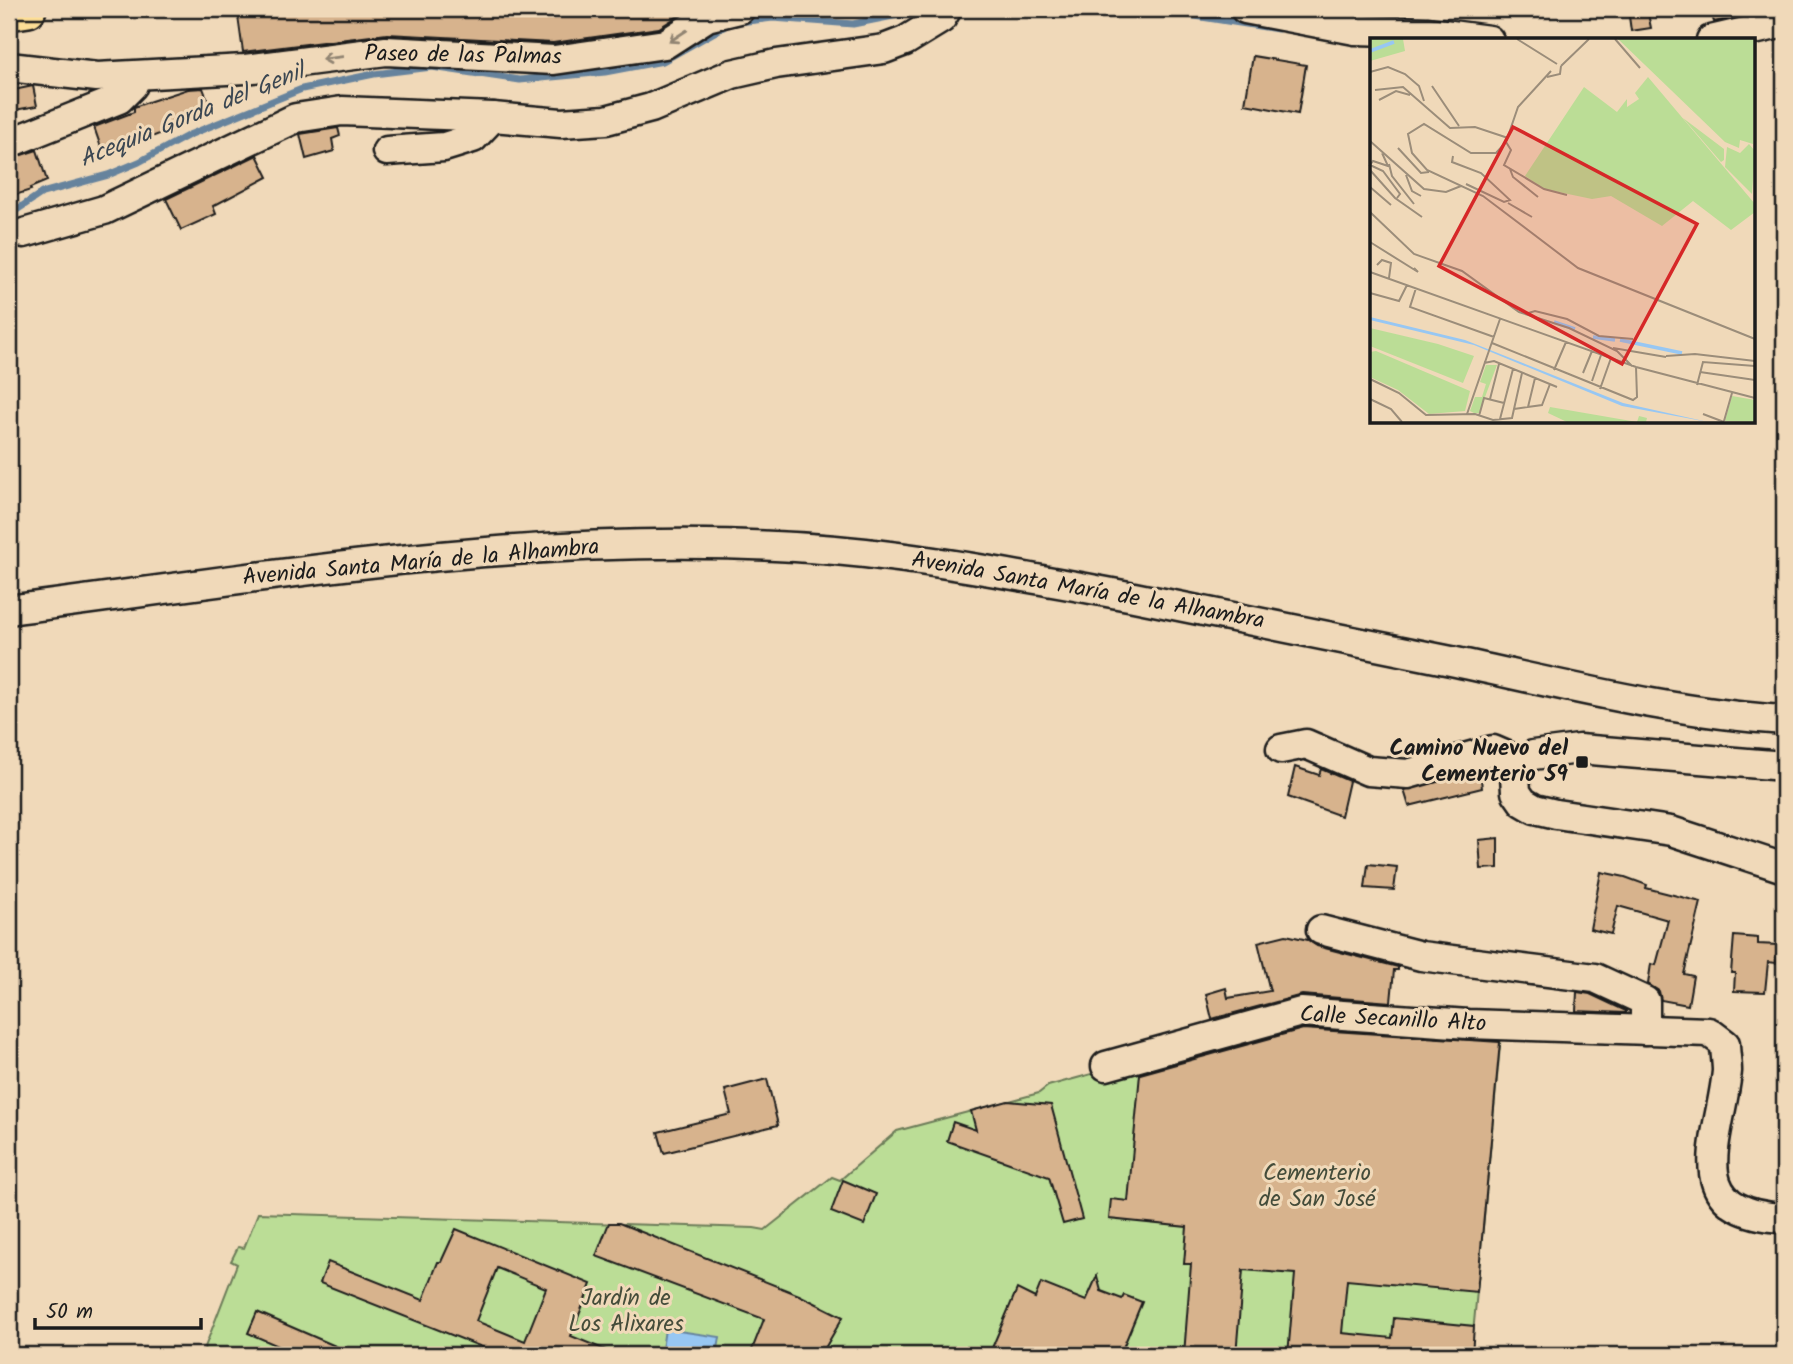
<svg xmlns="http://www.w3.org/2000/svg" width="1793" height="1364" font-family="Kalam,sans-serif">
	<style>
		.green { fill: #bbdd96; stroke: #6c7c59; stroke-width: 2 }
		.water { fill: #97c7f3; stroke: #66839d; stroke-width: 2 }
		.lines { fill: none; stroke-linecap: round; stroke-linejoin: round }
		.stream { stroke: #66839d; stroke-width: 7 }
		.building { fill: #d7b38d; stroke: #1c1c1c; stroke-width: 2; fill-rule: evenodd }
		.minor-casing { stroke: #1c1c1c; stroke-width: 33 }
		.major-casing { stroke: #1c1c1c; stroke-width: 40 }
		.minor { stroke: #f0d9b9; stroke-width: 28 }
		.major { stroke: #fdde96; stroke-width: 35 }
		.oneway { stroke: #918472 }
		.poi-dot { fill: #1c1c1c; stroke: #f0d9b9; stroke-width: 2.5 }
		.labels { text-anchor: middle; dominant-baseline: central; stroke-width: 6; stroke-linejoin: round; paint-order: stroke }
		.street-label { font-size: 23px; fill: #1c1c1c; stroke: #f0d9b9 }
		.poi-label { font-size: 23px; font-weight: bold; fill: #1c1c1c; stroke: #f0d9b9; text-anchor: end }
		.park-label { font-size: 23px; fill: #444c3a; stroke: #f0d9b9 }
		.water-label { font-size: 24px; font-style: italic; fill: #3b4752; stroke: #f0d9b9 }
		.inset-river { fill: none; stroke: #97c7f3; stroke-width: 3.5 }
		.inset-road { fill: none; stroke: #9b8d7a; stroke-width: 2 }
		.view { fill: #d62828; fill-opacity: 0.15; stroke: #d62828; stroke-width: 3.5 }
		.inset-edge { fill: none; stroke: #1c1c1c; stroke-width: 3.5 }
	</style>
	<rect width="100%" height="100%" fill="#f0d9b9"/>
	<filter id="ink" filterUnits="userSpaceOnUse"><feTurbulence type="fractalNoise" baseFrequency=".0143" numOctaves="2"/><feDisplacementMap in="SourceGraphic" scale="14" xChannelSelector="R" yChannelSelector="G"/><feConvolveMatrix kernelMatrix="1 2 1 2 8 2 1 2 1" color-interpolation-filters="sRGB"/></filter>
	<g filter="url(#ink)">
		<polygon class="green" points="1303,1016 1501,1035 1471,1355 202,1355 237,1264 231,1261 238,1247 244,1248 258,1213 754,1228 765,1230 832,1177 840,1180 897,1131 1039,1093 1048,1086"/>
		<polygon class="water" points="665,1329 720,1337 717,1355 662,1349"/>
		<g class="lines">
			<g class="stream">
				<polyline points="1151,9 1278,29"/>
				<polyline points="738,22 773,18 853,24 928,9"/>
				<polyline points="9,215 42,193 108,175 139,162 189,135 302,89 374,74 432,67 520,80 605,72 663,61 727,25"/>
			</g>
		</g>
		<g class="building">
			<polygon points="237,9 547,9 547,16 593,9 689,9 659,28 553,43 387,34 243,52"/>
			<polygon points="1628,9 1647,9 1651,28 1631,31"/>
			<polygon points="1710,9 1738,9 1740,16 1714,22"/>
			<polygon points="1253,56 1306,65 1298,114 1245,104"/>
			<polygon points="33,86 37,106 9,111 9,91"/>
			<polygon points="203,88 211,109 170,123 172,129 104,156 94,127 134,112 134,107 151,101 188,89"/>
			<polygon points="338,128 340,136 332,139 334,151 306,159 300,134"/>
			<polygon points="37,150 47,181 30,188 31,190 9,197 9,159"/>
			<polygon points="257,155 268,177 213,206 216,214 181,230 166,199"/>
			<polygon points="1295,767 1319,775 1321,769 1349,781 1341,816 1288,797"/>
			<polygon points="1480,771 1482,788 1409,806 1404,790"/>
			<polygon points="1498,838 1498,868 1481,869 1479,840"/>
			<polygon points="1368,864 1397,867 1394,890 1365,888"/>
			<polygon points="1601,872 1625,877 1647,885 1646,888 1701,902 1684,974 1693,976 1688,1005 1661,1000 1659,991 1648,984 1651,964 1656,965 1668,920 1618,906 1611,934 1590,929"/>
			<polygon points="1286,935 1308,940 1317,946 1398,967 1398,970 1394,970 1391,1002 1302,995 1212,1019 1206,994 1226,988 1228,998 1270,991 1258,942"/>
			<polygon points="1734,936 1758,938 1758,944 1778,945 1776,963 1768,962 1765,992 1734,991 1735,973 1731,973"/>
			<polygon points="1577,992 1590,994 1626,1011 1626,1013 1576,1011"/>
			<polygon points="1303,1029 1500,1042 1477,1292 1347,1280 1342,1333 1392,1338 1394,1318 1474,1326 1472,1355 1288,1355 1295,1274 1243,1270 1236,1355 1184,1355 1191,1264 1184,1264 1187,1227 1109,1219 1111,1199 1128,1201 1140,1074"/>
			<polygon points="767,1079 778,1125 664,1153 658,1132 731,1114 725,1090"/>
			<polygon points="1008,1101 1051,1105 1082,1219 1063,1224 1049,1177 947,1141 953,1122 976,1130 971,1111"/>
			<polygon points="843,1180 876,1194 864,1225 831,1212"/>
			<polygon points="609,1223 619,1223 799,1295 843,1317 821,1355 750,1355 764,1319 596,1256"/>
			<path d="M456,1229l135,55 -20,52 47,19h-116l-182,-72 8,-21 95,38 15,-38h3zM497,1268l49,20 -21,53 -49,-20z"/>
			<polygon points="1097,1276 1101,1291 1122,1299 1124,1295 1142,1302 1120,1355 989,1355 1017,1289 1035,1298 1041,1283 1086,1301"/>
			<polygon points="257,1312 356,1355 299,1355 248,1333"/>
		</g>
		<g class="lines">
			<defs>
				<g id="minor">
					<polyline points="1245,9 1355,30 1428,32 1489,40"/>
					<polyline points="1711,40 1784,23"/>
					<polyline points="9,67 97,77 245,69 386,51 554,60 665,44 707,17 740,9"/>
					<polyline points="9,143 119,99 133,85 135,77"/>
					<polyline points="387,151 444,147 473,138 493,117"/>
					<polyline points="24,233 104,210 296,118 342,111 493,117 561,123 606,120 651,108 732,74 776,64 884,49 905,41 941,19 947,9"/>
					<path d="M9,610c272,-35 550,-84 826,-60 99,9 196,28 294,46 109,21 218,43 327,66 109,23 217,51 328,58"/>
					<polyline points="1281,749 1306,744 1368,771 1408,774 1493,750 1521,762"/>
					<polyline points="1784,766 1579,749 1533,755 1521,762 1515,775 1516,792 1523,802 1535,809 1556,814 1671,831 1784,868"/>
					<polyline points="1321,930 1421,956 1595,978 1645,1001 1645,1030"/>
					<path d="M1106,1066l195,-54 167,12 241,8 16,12c0,8 2,18 2,27 -6,66 -49,141 56,147"/>
				</g>
				<polyline id="major" points="9,12 28,9"/>
			</defs>
			<use href="#minor" class="minor-casing"/>
			<use href="#major" class="major-casing"/>
			<use href="#minor" class="minor"/>
			<use href="#major" class="major"/>
		</g>
		<defs><path id="oneway-shaft" d="M-6 0H5M1.5-3L5.5 0L1.5 3" fill="none" stroke-width="1.6" stroke-linecap="round" stroke-linejoin="round" transform="scale(1.75)"/></defs>
		<g class="oneway">
			<use href="#oneway-shaft" transform="translate(678 36) rotate(147)"/>
			<use href="#oneway-shaft" transform="translate(332 58) rotate(173)"/>
		</g>
	</g>
	<rect class="poi-dot" x="1575" y="755" width="14" height="14" rx="3.5"/>
	<g class="labels">
		<g class="street-label">
			<text transform="translate(463 56) rotate(1)">Paseo de las Palmas</text>
			<text transform="translate(421 563) rotate(-5)">Avenida Santa María de la Alhambra</text>
			<text transform="translate(1088 591) rotate(10)">Avenida Santa María de la Alhambra</text>
			<text transform="translate(1393 1020) rotate(3)">Calle Secanillo Alto</text>
		</g>
		<g class="poi-label">
			<text x="1568" y="749">Camino Nuevo del<tspan x="1568" dy="26">Cementerio 59</tspan></text>
		</g>
		<g class="park-label">
			<text x="1317" y="1174">Cementerio<tspan x="1317" dy="26">de San José</tspan></text>
			<text x="626" y="1299">Jardín de<tspan x="626" dy="26">Los Alixares</tspan></text>
		</g>
		<g class="water-label">
			<text transform="translate(192 116) rotate(-22)">Acequia Gorda del Genil</text>
		</g>
	</g>
	<g transform="translate(1370 38)">
		<rect width="385" height="385" fill="#f0d9b9"/>
		<path d="M0,1h33l2,12 -35,10zM248,1h137l-2,105 -13,-4 -1,8 -14,-6zM278,39l107,127v8l-24,18 -38,-29 -31,25 -51,-30 -19,3 -48,-10 -19,-13 59,-89 33,25 10,-13v8l12,-8 -4,-6zM313,80l41,31v11l-3,2zM379,106l6,7 -3,43 -27,-27 2,-20 13,6zM0,290l68,16 36,12 -11,27 -93,-37zM6,313l94,40 -5,20 -36,3 -31,-24 -28,-13v-25zM116,327h11l-18,48h-5l-4,-2 5,-14h7l4,-13 -6,-2zM362,358l23,4v22l-30,-1zM180,369l87,15 2,-6 8,2 -1,4h-79l-19,-9z" fill="#bbdd96"/>
		<path d="M0,279l95,23 158,63 85,19 -86,-16 -148,-61 -104,-25z" fill="#97c7f3"/>
		<path class="inset-river" d="M0,13l24,-9M184,284l21,7M223,299l22,3M250,302l62,13"/>
		<path class="inset-road" d="M147,1l40,25M245,1l25,29M191,28l28,-27M181,33l-33,36 -12,35 -10,11h-25l-47,-29 -16,10 4,19 15,17 56,26 95,72 177,71M0,34l18,-5 17,7 14,12 5,15M177,39l13,-3 1,-8M62,48l27,40M5,52l28,-3 47,41 25,-1 33,11M9,62l17,-9 14,4M0,103l54,48 22,3 15,-6M136,104l5,8 -7,15 40,24 23,6M28,110l23,25 8,-1M12,115l6,13 -15,-5 -3,4 13,6 17,23 -3,4M83,118l-1,6 29,11 29,27 -6,2 -38,-18M19,126l3,12 22,28M140,131l3,8 25,20M0,132l25,28 27,19M36,137l6,16 9,5M0,149l21,18M138,165l24,14M0,174l44,42 48,17 57,41 50,16 48,23 15,15M0,204l48,30 -4,-4M7,227l5,-5 9,3 -2,15M0,234l266,95 119,31M46,250l-6,19 84,30M0,255l29,8 8,-16M155,276l10,-3 32,8 32,17 34,3M122,305l141,57 4,-3 -1,-30M243,310l53,9M296,318l29,-2 60,7M114,325l10,-2 63,26M184,332l12,-28M330,334l55,8M213,335l9,-22M0,341l29,14 27,22 49,-1 18,6 19,-2 10,-45M222,343l9,-26M327,347l6,-23 52,4M230,351l11,-31M0,361l21,10 11,13M120,361l9,-35M158,369l7,-29M144,371l28,-4 8,-21M97,376l33,-95M333,376l21,8M109,378l5,-18 20,5M130,381l13,-50M354,383l8,-28"/>
		<path class="view" d="M143,89l184,97 -75,140 -183,-98z"/>
		<rect width="385" height="385" class="inset-edge"/>
	</g>
	<rect width="1793" height="1364" fill="none" stroke="#f0d9b9" stroke-width="35"/>
	<rect x="18" y="18" width="1758" height="1329" fill="none" stroke="#1c1c1c" stroke-width="2.5" filter="url(#ink)"/>
	<path d="M35 1318v10h166v-10" fill="none" stroke="#1c1c1c" stroke-width="3.5"/>
	<text x="46" y="1318" font-size="21" fill="#1c1c1c" stroke="#f0d9b9" stroke-width="5" paint-order="stroke">50 m</text>
</svg>
